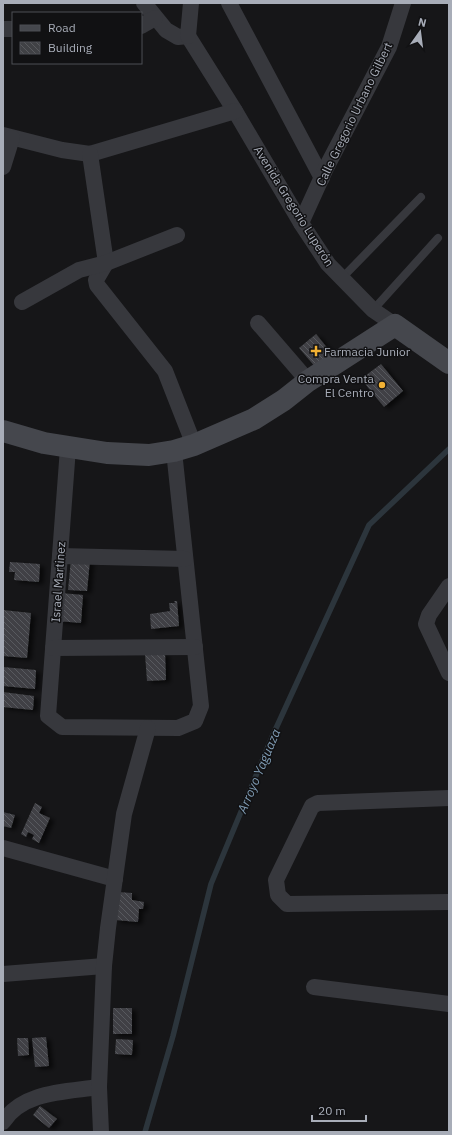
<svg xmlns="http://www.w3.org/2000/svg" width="452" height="1135" font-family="'IBM Plex Sans',sans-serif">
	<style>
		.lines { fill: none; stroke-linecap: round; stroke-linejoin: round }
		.stream { stroke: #2c353c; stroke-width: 5.5 }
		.building { fill: url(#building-back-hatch); filter: url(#shadow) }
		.lane { stroke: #37383d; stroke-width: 8 }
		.street { stroke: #37383d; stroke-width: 16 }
		.secondary { stroke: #45474d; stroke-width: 22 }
		.poi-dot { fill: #f2b134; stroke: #111113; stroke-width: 1.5 }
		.labels { text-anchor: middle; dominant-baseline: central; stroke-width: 3; stroke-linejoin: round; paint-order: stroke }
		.street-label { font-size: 12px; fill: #a8adb8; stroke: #111113 }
		.poi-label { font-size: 12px; fill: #a8adb8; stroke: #111113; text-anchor: start }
		.water-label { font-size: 13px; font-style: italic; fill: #7f9bb3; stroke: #111113 }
	</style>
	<defs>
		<pattern id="building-back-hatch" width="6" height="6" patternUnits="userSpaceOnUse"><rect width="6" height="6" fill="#404145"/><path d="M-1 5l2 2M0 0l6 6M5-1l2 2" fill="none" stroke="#595a5e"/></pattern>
		<filter id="shadow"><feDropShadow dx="4.5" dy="2.5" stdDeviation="2" flood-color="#0009"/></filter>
	</defs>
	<rect width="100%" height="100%" fill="#161618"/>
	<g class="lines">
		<polyline class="stream" points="145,1132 173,1036 211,884 272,737 369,525 449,449"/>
	</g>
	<g class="building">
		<polygon points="316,334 333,355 317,369 299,348"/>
		<polygon points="381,364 403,391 384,407 361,379"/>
		<polygon points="71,559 90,560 87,591 68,590"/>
		<polygon points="10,562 40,564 39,582 14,580 15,572 9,572"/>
		<polygon points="61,593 83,595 81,623 58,621"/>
		<polygon points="174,601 177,601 179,626 151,629 150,614 170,611 169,603 175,603"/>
		<polygon points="3,610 31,613 27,658 3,656"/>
		<polygon points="165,653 166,680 147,681 145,654"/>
		<polygon points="3,667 36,670 35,689 3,686"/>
		<polygon points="3,692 34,696 33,710 3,707"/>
		<polygon points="35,803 42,807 39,813 50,818 39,843 32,839 34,835 28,832 26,837 21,834"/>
		<polygon points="3,812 15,815 11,828 3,826"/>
		<polygon points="118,892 132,893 132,900 144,902 143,909 139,909 138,922 115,920"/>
		<rect x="113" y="1008" width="19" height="26"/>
		<polygon points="46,1037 49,1066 35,1067 32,1038"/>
		<polygon points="17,1038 28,1038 29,1055 18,1056"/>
		<polygon points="116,1039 133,1040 132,1055 115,1054"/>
		<polygon points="40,1106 57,1119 49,1128 33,1115"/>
	</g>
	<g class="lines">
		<g class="lane">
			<polyline points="341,279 421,197"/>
			<polyline points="373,310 438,238"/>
		</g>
		<g class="street">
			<polyline points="144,3 166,30 178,37 188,36"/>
			<polyline points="229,3 322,178"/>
			<polyline points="141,26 155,18"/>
			<polyline points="3,29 13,29"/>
			<polyline points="188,36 235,111 301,223 328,264 373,310 395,325"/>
			<polyline points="188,36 191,3"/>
			<polyline points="3,135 62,150 90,154 235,111"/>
			<polyline points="90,154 106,263 96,280 97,285 165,371 194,445"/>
			<polyline points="3,167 12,138"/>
			<polyline points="301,223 326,168 389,47 403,3"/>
			<polyline points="22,302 79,270 106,263 177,235"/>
			<polyline points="258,323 308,381"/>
			<polyline points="68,448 48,716 62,727 178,728 195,721 201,706 174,451"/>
			<polyline points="60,556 185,559"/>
			<polyline points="449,586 429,615 426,624 449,673"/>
			<polyline points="53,648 195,647"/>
			<polyline points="449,798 318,803 312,806 276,880 278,895 287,904 449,902"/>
			<polyline points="3,848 115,879"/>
			<polyline points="3,974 104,966"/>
			<polyline points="314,987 449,1004"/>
			<path d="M3,1122c20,-31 63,-30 96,-35"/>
			<polyline points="101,1132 99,1087 104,966 108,928 124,814 148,728"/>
		</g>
		<polyline class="secondary" points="3,431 44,443 107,453 149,455 174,451 194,445 254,419 284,400 308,381 395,325 449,363"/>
	</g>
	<g class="poi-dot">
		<path d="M314 345h4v4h4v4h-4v4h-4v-4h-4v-4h4z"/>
		<circle cx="382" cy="385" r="4"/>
	</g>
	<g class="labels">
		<g class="street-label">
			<text transform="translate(354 114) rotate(-64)">Calle Gregorio Urbano Gilbert</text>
			<text transform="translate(294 206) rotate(58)">Avenida Gregorio Luperón</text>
			<text transform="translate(58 582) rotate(-86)">Israel Martinez</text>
		</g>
		<g class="poi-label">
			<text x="324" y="351">Farmacia Junior</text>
			<text x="374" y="378" text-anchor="end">Compra Venta<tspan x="374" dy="14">El Centro</tspan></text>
		</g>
		<g class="water-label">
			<text transform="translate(259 771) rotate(-67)">Arroyo Yaguaza</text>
		</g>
	</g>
	<rect width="452" height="1135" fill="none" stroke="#a8adb8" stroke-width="8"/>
	<rect x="12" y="12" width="130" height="52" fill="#111113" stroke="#4d4f55"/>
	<rect x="20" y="25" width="20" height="6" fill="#45474d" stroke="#4d4f55"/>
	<text x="48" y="32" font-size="12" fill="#a8adb8">Road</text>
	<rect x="20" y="42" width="20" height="12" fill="url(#building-back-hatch)" stroke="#4d4f55"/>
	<text x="48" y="52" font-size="12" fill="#a8adb8">Building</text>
	<g transform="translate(420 32) rotate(14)" stroke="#111113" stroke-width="3" paint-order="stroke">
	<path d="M0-3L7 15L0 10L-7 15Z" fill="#a8adb8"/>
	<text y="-6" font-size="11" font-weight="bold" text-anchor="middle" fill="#a8adb8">N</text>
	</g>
	<path d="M312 1115v6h54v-6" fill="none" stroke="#a8adb8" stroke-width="2"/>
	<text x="318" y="1115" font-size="12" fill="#a8adb8" stroke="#111113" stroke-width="3" paint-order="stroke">20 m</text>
</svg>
